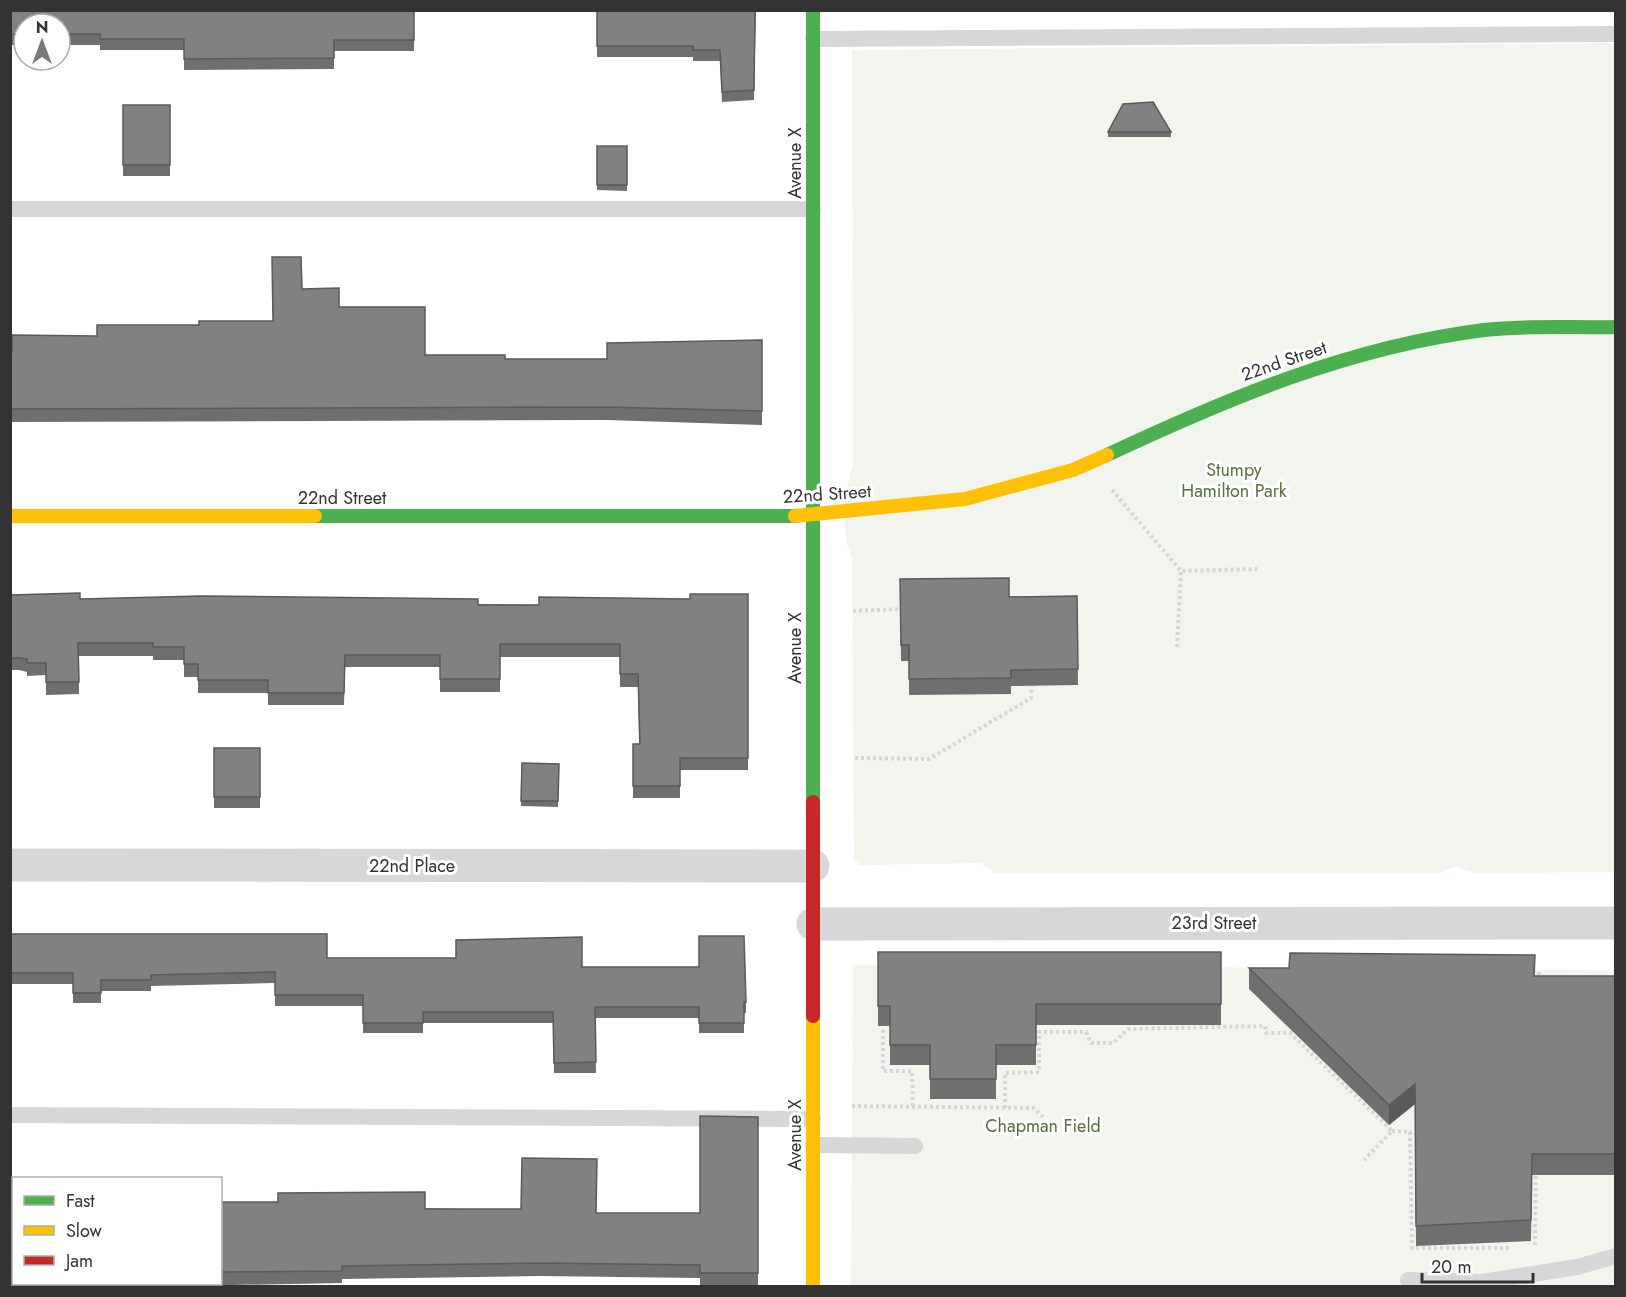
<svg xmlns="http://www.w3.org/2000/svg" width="1626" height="1297" font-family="Jost,sans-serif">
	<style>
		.green { fill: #f1f5ed }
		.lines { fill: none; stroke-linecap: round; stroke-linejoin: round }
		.path { stroke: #d6d6d6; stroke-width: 4; stroke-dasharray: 3 3; stroke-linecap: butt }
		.lane { stroke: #d7d7d7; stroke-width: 16 }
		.street { stroke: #d7d7d7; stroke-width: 33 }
		.fast { stroke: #4caf50; stroke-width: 14 }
		.slow { stroke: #ffc107; stroke-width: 14 }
		.jam { stroke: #c62828; stroke-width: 14 }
		.wall { fill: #6f6f6f }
		.shaded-wall { fill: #5a5a5a }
		.building { fill: #818181; stroke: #5a5a5a; stroke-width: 1.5 }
		.labels { text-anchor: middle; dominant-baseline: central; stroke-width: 6; stroke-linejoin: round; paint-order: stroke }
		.street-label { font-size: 18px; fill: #333; stroke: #fff }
		.park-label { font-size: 18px; fill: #56703f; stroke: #fff }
	</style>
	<rect width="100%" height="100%" fill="#fff"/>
	<g class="green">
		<path d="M1615,43v829l-139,1 -21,-6 -16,6h-444l-14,-10 -121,2 -6,-5 -2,-303c-12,-21 -7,-70 1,-93l-1,-414z"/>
		<polygon points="853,965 1615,970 1615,1286 851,1286"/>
	</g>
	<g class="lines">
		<g class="path">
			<polyline points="1112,490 1181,571 1258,569"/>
			<polyline points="853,611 901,609"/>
			<polyline points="1177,647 1181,571"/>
			<polyline points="855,758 929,759 1031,698 1032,686"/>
			<polyline points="1539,981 1539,970"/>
			<polyline points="883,1030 883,1071 912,1071 913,1108"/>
			<polyline points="852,1106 1034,1108 1043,1117"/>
			<polyline points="1005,1108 1005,1073 1039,1072 1039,1032 1086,1032 1091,1043 1113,1043 1128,1029 1265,1026 1266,1033 1290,1033 1392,1131 1364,1160"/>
			<polyline points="1392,1131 1410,1132 1412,1248 1509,1248"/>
			<polyline points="1535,1245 1536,1172"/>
		</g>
		<g class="lane">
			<polyline points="813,39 1616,34"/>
			<polyline points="10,209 813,209"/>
			<polyline points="10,1115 813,1119"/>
			<polyline points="813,1145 915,1146"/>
			<polyline points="1408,1280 1482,1282 1577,1267 1616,1256"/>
		</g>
		<g class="street">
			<polyline points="10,865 813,866"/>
			<polyline points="813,924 1616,923"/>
		</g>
		<g class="fast">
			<polyline points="813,10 813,802"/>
			<path d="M1107,455c122,-57 242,-108 377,-125 43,-5 89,-2 132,-3"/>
			<polyline points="315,516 795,516"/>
		</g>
		<g class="slow">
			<polyline points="10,516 315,516"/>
			<polyline points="795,516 965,499 1073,470 1107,455"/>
			<polyline points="813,1016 813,1286"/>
		</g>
		<polyline class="jam" points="813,802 813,1016"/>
	</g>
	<g class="wall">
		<polygon points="10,10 414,10 414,51 334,51 334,69 184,70 184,50 100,50 100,45 60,45 60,24 24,24 24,45 10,45"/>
		<polygon points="597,10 756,10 754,100 722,102 720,61 693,61 693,57 597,57"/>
		<rect x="123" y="105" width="47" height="71"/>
		<rect x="1108" y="132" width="63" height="5"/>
		<polygon points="597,146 627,146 627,191 597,190"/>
		<polygon points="302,289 339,307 425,355 505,359 607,359 762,340 762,425 607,420 10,422 10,352 97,336 199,325 273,321"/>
		<polygon points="900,579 1009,597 1077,596 1078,685 1011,686 1011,694 909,695 909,661 901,661"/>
		<polygon points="748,594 748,770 680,770 680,798 633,798 633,744 639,744 638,687 620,687 620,657 500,657 500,692 440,692 440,667 345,667 344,705 268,705 268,693 198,693 198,677 184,677 184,660 153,660 153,656 79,656 79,694 46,695 46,675 27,676 27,672 19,670 10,670 10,595 80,599 539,605 690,599"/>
		<rect x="214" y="748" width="46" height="60"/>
		<polygon points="522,763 559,764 558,807 521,806"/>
		<polygon points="10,934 327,958 582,967 746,1002 746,1013 744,1013 744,1033 699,1033 699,1018 595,1018 596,1073 554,1073 553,1023 423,1023 423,1033 363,1033 363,1006 275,1006 275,983 151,986 151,991 101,991 101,1003 73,1003 73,984 10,984"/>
		<polygon points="878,952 1221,952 1221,1025 1036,1025 1036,1065 996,1065 996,1099 930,1099 930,1065 890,1065 890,1026 878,1026"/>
		<polygon points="1249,968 1535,976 1616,976 1616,1175 1532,1175 1531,1241 1416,1246 1415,1104 1389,1125 1249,989"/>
		<polygon points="758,1117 758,1286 700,1286 700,1278 540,1276 342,1279 342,1283 180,1286 180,1287 120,1287 120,1284 220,1284 220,1202 596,1213 700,1213"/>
		<rect x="10" y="1221" width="4" height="43"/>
	</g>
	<polygon class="shaded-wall" points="1415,1084 1415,1104 1389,1125 1389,1105"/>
	<g class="building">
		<polygon points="10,10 414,10 414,40 334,40 334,58 184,59 184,39 100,39 100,34 60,34 60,24 24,24 24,34 10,34"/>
		<polygon points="597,10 755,10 754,90 722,92 720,50 693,50 693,46 597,46"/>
		<polygon points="1153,102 1171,132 1108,132 1123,104"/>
		<rect x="123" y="105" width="47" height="60"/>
		<rect x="597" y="146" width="30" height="39"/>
		<polygon points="272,257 301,257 302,289 339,288 339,307 425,307 425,355 505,355 505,359 607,359 607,343 762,340 762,411 607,407 10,409 10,352 12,352 12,335 97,336 97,325 199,325 199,321 273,321"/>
		<polygon points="1009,578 1009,597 1077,596 1078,669 1011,670 1011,678 909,679 909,645 901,645 900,579"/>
		<polygon points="80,593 80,599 201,596 478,599 478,605 539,605 539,597 690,599 690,594 748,594 748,758 680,758 680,786 633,786 633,744 640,744 638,674 620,674 620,644 500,644 500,679 440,679 440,655 345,655 344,693 268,693 268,680 198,680 198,664 184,664 184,647 153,647 153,643 78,643 79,682 46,682 46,663 27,663 27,659 19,658 10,658 10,595"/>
		<rect x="214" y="748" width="46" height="49"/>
		<polygon points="522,763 559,764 558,801 521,801"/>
		<polygon points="10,934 327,934 327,958 456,958 456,940 582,937 582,967 699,967 699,936 744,936 746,1002 744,1002 744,1023 699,1023 699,1007 595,1007 596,1062 554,1063 553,1012 423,1012 423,1023 363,1023 363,995 275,995 275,972 151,975 151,980 101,980 101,993 73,993 73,973 10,973"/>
		<polygon points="878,952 1221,952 1221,1004 1036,1004 1036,1045 996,1045 996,1079 930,1079 930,1045 890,1045 890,1006 878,1006"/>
		<polygon points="1290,953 1535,955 1534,976 1616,976 1616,1154 1532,1154 1531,1220 1416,1226 1415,1084 1389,1105 1249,968 1289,968"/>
		<polygon points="700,1116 758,1117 758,1273 700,1273 700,1265 540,1263 342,1266 342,1271 220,1272 220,1202 278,1202 278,1193 425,1192 425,1209 521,1209 522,1158 597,1159 596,1213 700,1213"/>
		<rect x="10" y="1221" width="4" height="30"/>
	</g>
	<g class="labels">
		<g class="street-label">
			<text transform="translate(795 163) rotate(-90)">Avenue X</text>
			<text transform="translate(1284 361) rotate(-19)">22nd Street</text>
			<text transform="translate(827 494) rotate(-4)">22nd Street</text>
			<text x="342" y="498">22nd Street</text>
			<text transform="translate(795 648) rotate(-90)">Avenue X</text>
			<text x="412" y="866">22nd Place</text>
			<text x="1214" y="923">23rd Street</text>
			<text transform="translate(795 1135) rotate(-90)">Avenue X</text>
		</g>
		<g class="park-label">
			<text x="1234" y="470">Stumpy<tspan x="1234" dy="21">Hamilton Park</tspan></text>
			<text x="1043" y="1126">Chapman Field</text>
		</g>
	</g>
	<rect width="1626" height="1297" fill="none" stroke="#333333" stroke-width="24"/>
	<rect x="12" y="1177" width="210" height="108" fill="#ffffff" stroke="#adadad" stroke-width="1.5"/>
	<rect x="24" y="1196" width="30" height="9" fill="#4caf50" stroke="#adadad" stroke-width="1.5"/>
	<text x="66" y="1207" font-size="18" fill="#333333">Fast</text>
	<rect x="24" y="1226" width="30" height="9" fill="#ffc107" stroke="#adadad" stroke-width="1.5"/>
	<text x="66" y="1237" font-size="18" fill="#333333">Slow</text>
	<rect x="24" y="1256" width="30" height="9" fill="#c62828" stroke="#adadad" stroke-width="1.5"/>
	<text x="66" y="1267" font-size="18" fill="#333333">Jam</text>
	<g transform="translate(42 42)"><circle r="28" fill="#ffffff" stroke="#adadad" stroke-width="1.5"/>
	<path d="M0-4.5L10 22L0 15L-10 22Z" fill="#7a7a7a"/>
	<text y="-9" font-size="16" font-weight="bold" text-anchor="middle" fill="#333333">N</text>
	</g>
	<path d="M1422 1273v9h111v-9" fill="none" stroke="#333333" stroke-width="3"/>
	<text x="1431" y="1273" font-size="18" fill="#333333" stroke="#ffffff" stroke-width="4.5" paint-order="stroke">20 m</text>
</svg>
